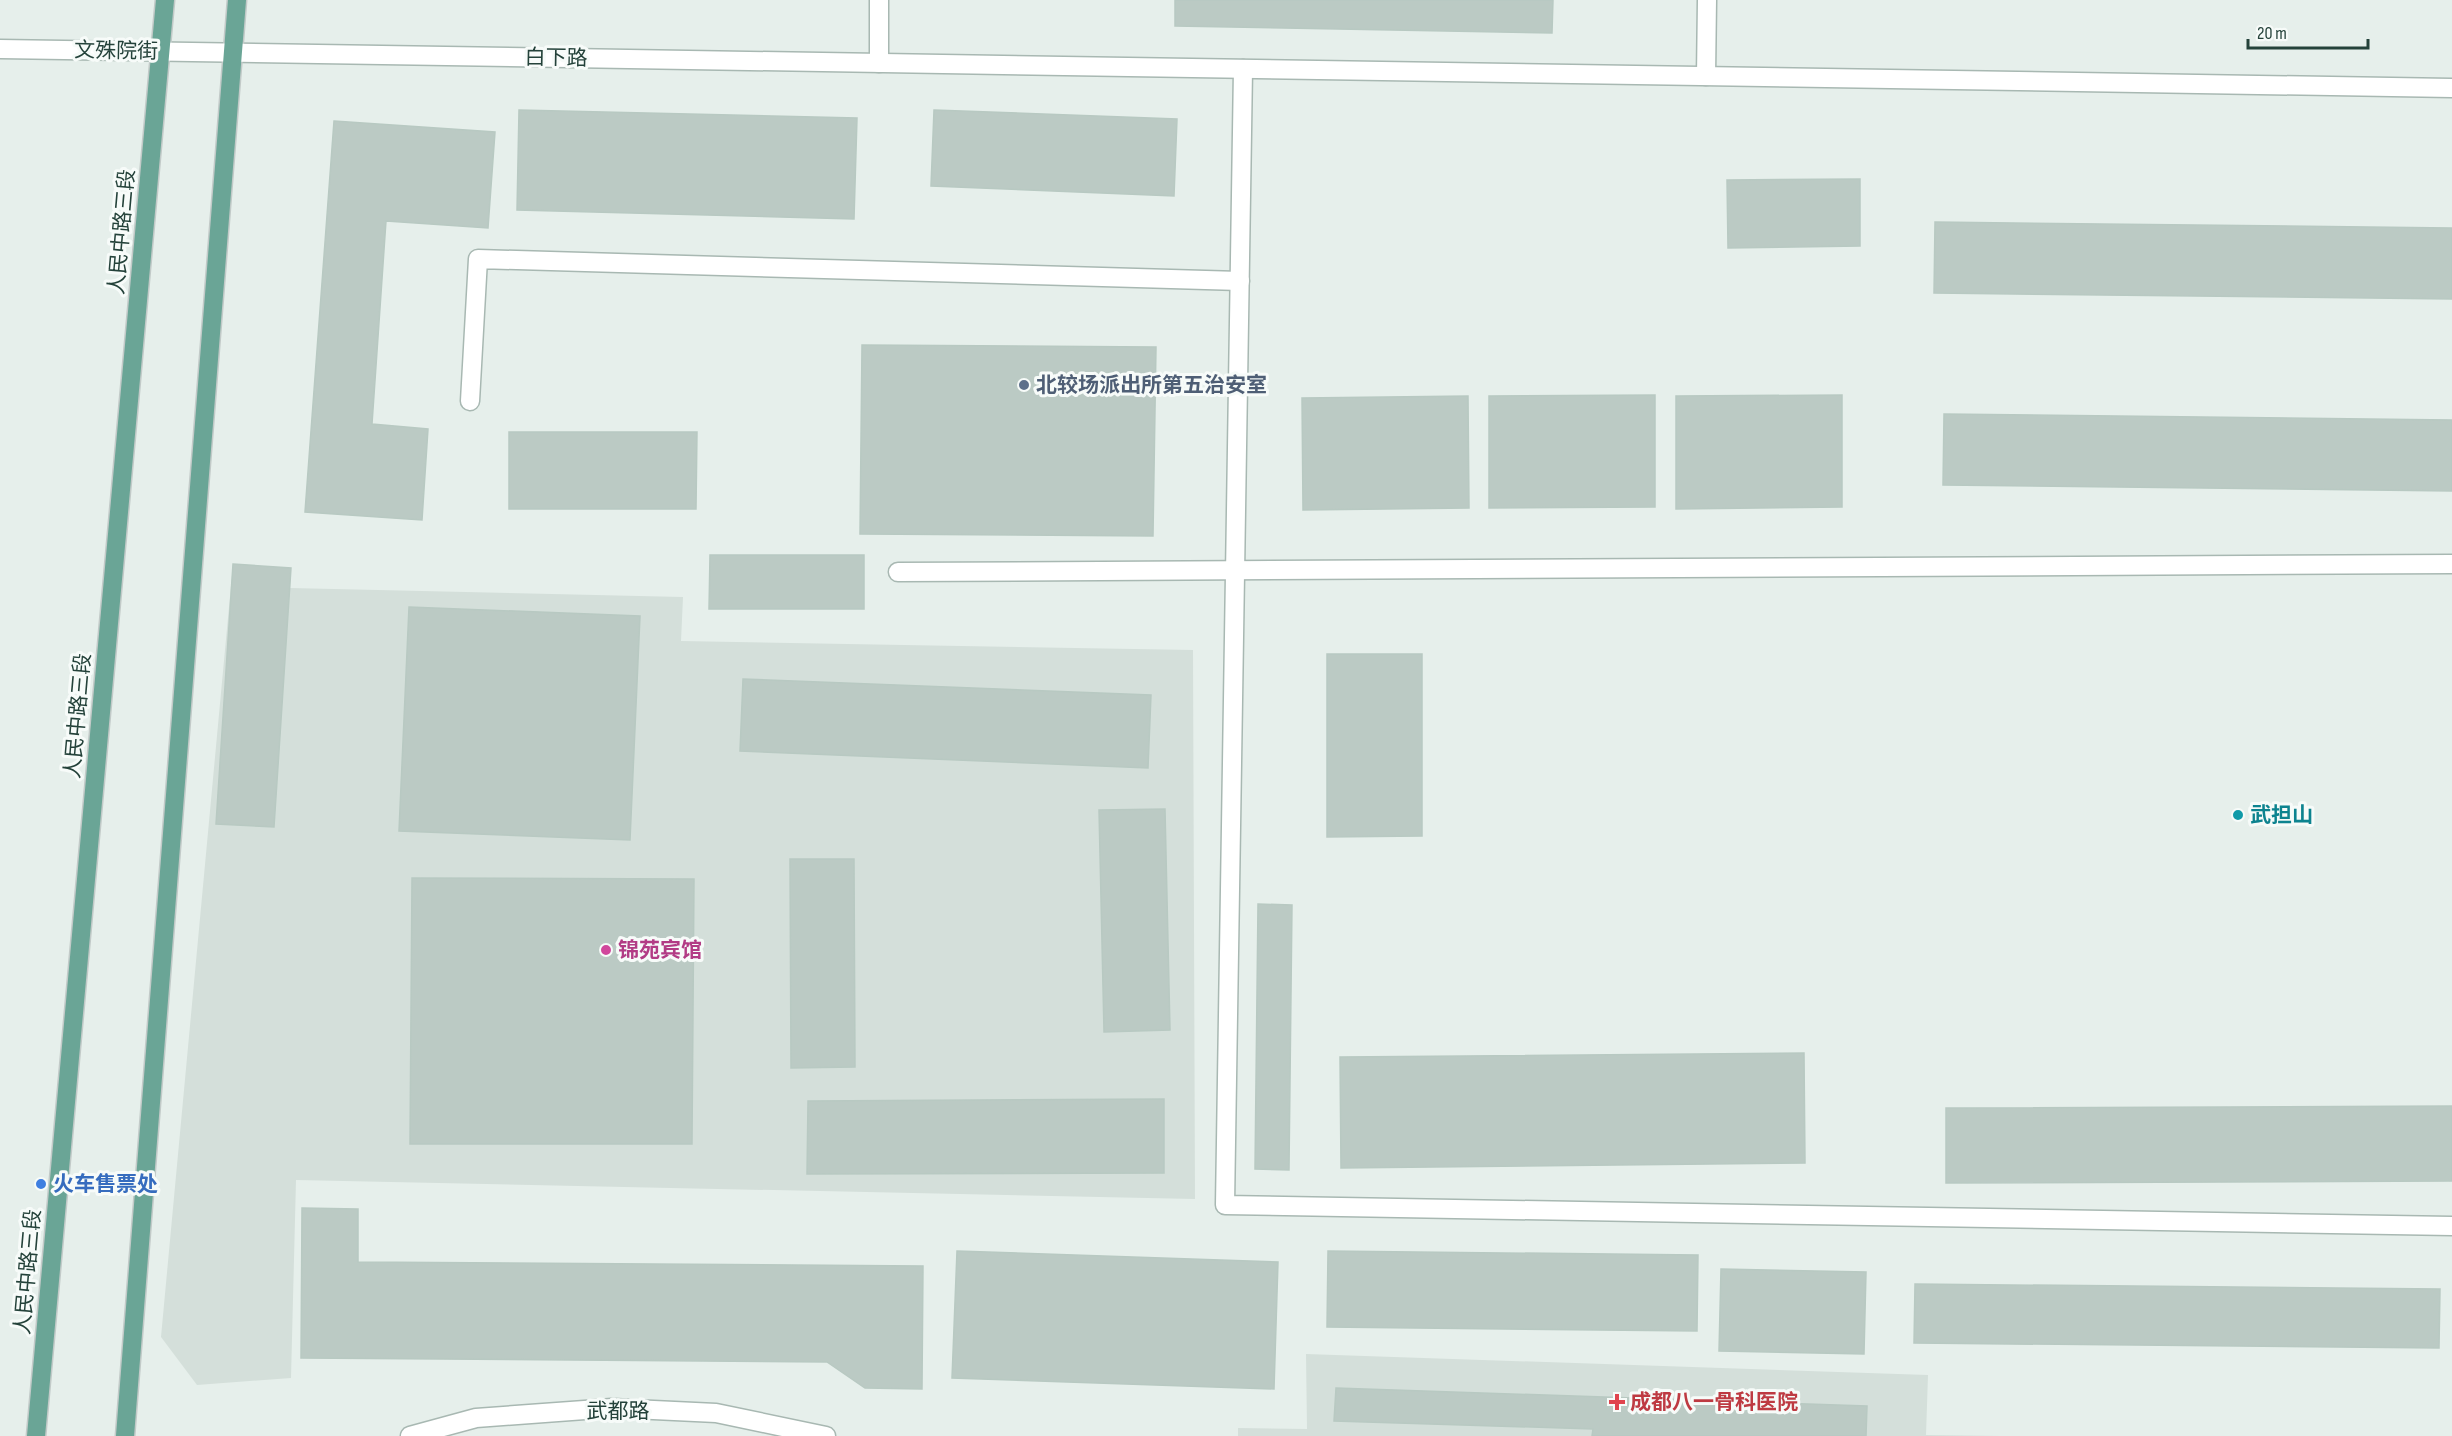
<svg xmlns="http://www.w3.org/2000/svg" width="2452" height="1436" font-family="'Sofia Sans Condensed','Noto Sans SC',sans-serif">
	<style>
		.built { fill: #d4dfda }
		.building { fill: #bbcac4; stroke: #b8c9c2; stroke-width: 1.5 }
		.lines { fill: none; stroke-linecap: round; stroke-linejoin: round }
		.minor-casing { stroke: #a8b8b2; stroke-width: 21 }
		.major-casing { stroke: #c2cac8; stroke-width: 21 }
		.minor { stroke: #fff; stroke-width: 18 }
		.major { stroke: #6aa596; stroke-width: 18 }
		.service-dot { fill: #5c6f8a; stroke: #f7fbf9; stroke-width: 2 }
		.culture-dot { fill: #0f9aa8; stroke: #f7fbf9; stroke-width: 2 }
		.hotel-dot { fill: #d1479c; stroke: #f7fbf9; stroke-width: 2 }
		.shop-dot { fill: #3f7fe0; stroke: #f7fbf9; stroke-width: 2 }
		.health-dot { fill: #e0444e; stroke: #f7fbf9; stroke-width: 2 }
		.labels { text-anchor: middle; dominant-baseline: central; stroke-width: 6; stroke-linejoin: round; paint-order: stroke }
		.street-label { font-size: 21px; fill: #24423a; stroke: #f7fbf9 }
		.service-label { font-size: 21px; font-weight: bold; fill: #4e5e75; stroke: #f7fbf9; text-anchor: start }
		.culture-label { font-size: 21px; font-weight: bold; fill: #0d838f; stroke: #f7fbf9; text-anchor: start }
		.hotel-label { font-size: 21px; font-weight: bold; fill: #b23c85; stroke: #f7fbf9; text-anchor: start }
		.shop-label { font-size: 21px; font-weight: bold; fill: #366cbe; stroke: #f7fbf9; text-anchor: start }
		.health-label { font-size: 21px; font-weight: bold; fill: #be3a42; stroke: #f7fbf9; text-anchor: start }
	</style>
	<rect width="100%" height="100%" fill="#e6efeb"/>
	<g class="built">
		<polygon points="233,564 291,568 290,588 683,597 681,641 1193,650 1195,1199 296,1180 291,1378 197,1385 161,1337"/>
		<polygon points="1306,1354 1928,1375 1926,1435 2000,1436 1238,1436 1238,1428 1307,1429"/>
	</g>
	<g class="building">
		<polygon points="1175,0 1553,0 1552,33 1175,26"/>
		<polygon points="519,110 857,118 854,219 517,210"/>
		<polygon points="934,110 1177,119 1174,196 931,186"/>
		<polygon points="334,121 495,132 488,228 386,221 372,424 428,429 422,520 305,512"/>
		<polygon points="1860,179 1860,246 1728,248 1727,180"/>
		<polygon points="1935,222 2452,228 2452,299 1934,293"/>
		<polygon points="862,345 1156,347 1153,536 860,534"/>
		<polygon points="1655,395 1655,507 1489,508 1489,396"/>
		<polygon points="1842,395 1842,507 1676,509 1676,396"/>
		<polygon points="1468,396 1469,508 1303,510 1302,398"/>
		<polygon points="1944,414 2452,420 2452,491 1943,485"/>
		<polygon points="509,432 697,432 696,509 509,509"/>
		<polygon points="710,555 864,555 864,609 709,609"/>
		<polygon points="233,564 291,568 274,827 216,824"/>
		<polygon points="409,607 640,616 630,840 399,831"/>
		<polygon points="1327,654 1422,654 1422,836 1327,837"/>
		<polygon points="743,679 1151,695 1148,768 740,751"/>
		<polygon points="1165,809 1170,1030 1104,1032 1099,810"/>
		<polygon points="790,859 854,859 855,1067 791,1068"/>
		<polygon points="412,878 694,879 692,1144 410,1144"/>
		<polygon points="1258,904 1292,905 1289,1170 1255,1169"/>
		<polygon points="1804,1053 1805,1163 1341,1168 1340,1057"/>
		<polygon points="1164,1099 1164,1173 807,1174 808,1101"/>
		<polygon points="2452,1106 2452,1181 1946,1183 1946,1108"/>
		<polygon points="302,1208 358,1209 358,1262 923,1266 922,1389 865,1388 827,1362 301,1358"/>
		<polygon points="957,1251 1278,1262 1274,1389 952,1378"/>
		<polygon points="1328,1251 1698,1255 1697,1331 1327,1327"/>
		<polygon points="1721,1269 1866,1272 1864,1354 1719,1351"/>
		<polygon points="1915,1284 2440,1289 2439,1348 1914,1343"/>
		<polygon points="1336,1388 1867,1406 1866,1436 1592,1436 1593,1429 1334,1421"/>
	</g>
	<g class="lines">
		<defs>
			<g id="minor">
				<polyline points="879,0 879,63"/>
				<polyline points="0,49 2452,88"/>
				<polyline points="1243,69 1225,1205 2452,1226"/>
				<polyline points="1706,76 1707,0"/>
				<polyline points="470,401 478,259 1240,281"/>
				<polyline points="898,572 2452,564"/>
				<polyline points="410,1436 476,1418 612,1408 716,1413 826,1436"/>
			</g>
			<g id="major">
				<polyline points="36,1436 165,0"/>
				<polyline points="125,1436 237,0"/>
			</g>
		</defs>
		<use href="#minor" class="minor-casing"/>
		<use href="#major" class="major-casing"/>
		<use href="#minor" class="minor"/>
		<use href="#major" class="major"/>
	</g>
	<circle class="service-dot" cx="1024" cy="385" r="6"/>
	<circle class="culture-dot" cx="2238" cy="815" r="6"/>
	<circle class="hotel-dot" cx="606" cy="950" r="6"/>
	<circle class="shop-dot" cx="41" cy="1184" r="6"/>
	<path class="health-dot" d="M1614 1393h6v6h6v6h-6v6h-6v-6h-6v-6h6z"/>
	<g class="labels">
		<g class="street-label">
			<text transform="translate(116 51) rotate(1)">文殊院街</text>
			<text transform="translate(556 58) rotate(1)">白下路</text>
			<text transform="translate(122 232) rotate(-85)">人民中路三段</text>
			<text transform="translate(78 716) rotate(-85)">人民中路三段</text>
			<text transform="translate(28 1272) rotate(-85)">人民中路三段</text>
			<text x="618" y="1411">武都路</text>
		</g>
		<g class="service-label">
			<text x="1036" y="385">北较场派出所第五治安室</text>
		</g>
		<g class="culture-label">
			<text x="2250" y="815">武担山</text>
		</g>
		<g class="hotel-label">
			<text x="618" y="950">锦苑宾馆</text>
		</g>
		<g class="shop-label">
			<text x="53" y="1184">火车售票处</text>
		</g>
		<g class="health-label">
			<text x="1630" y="1402">成都八一骨科医院</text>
		</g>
	</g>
	<path d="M2248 39v9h120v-9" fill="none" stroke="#24423a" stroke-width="3"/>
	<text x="2257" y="39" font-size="18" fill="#24423a" stroke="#f7fbf9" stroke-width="4.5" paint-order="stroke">20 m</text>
</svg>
